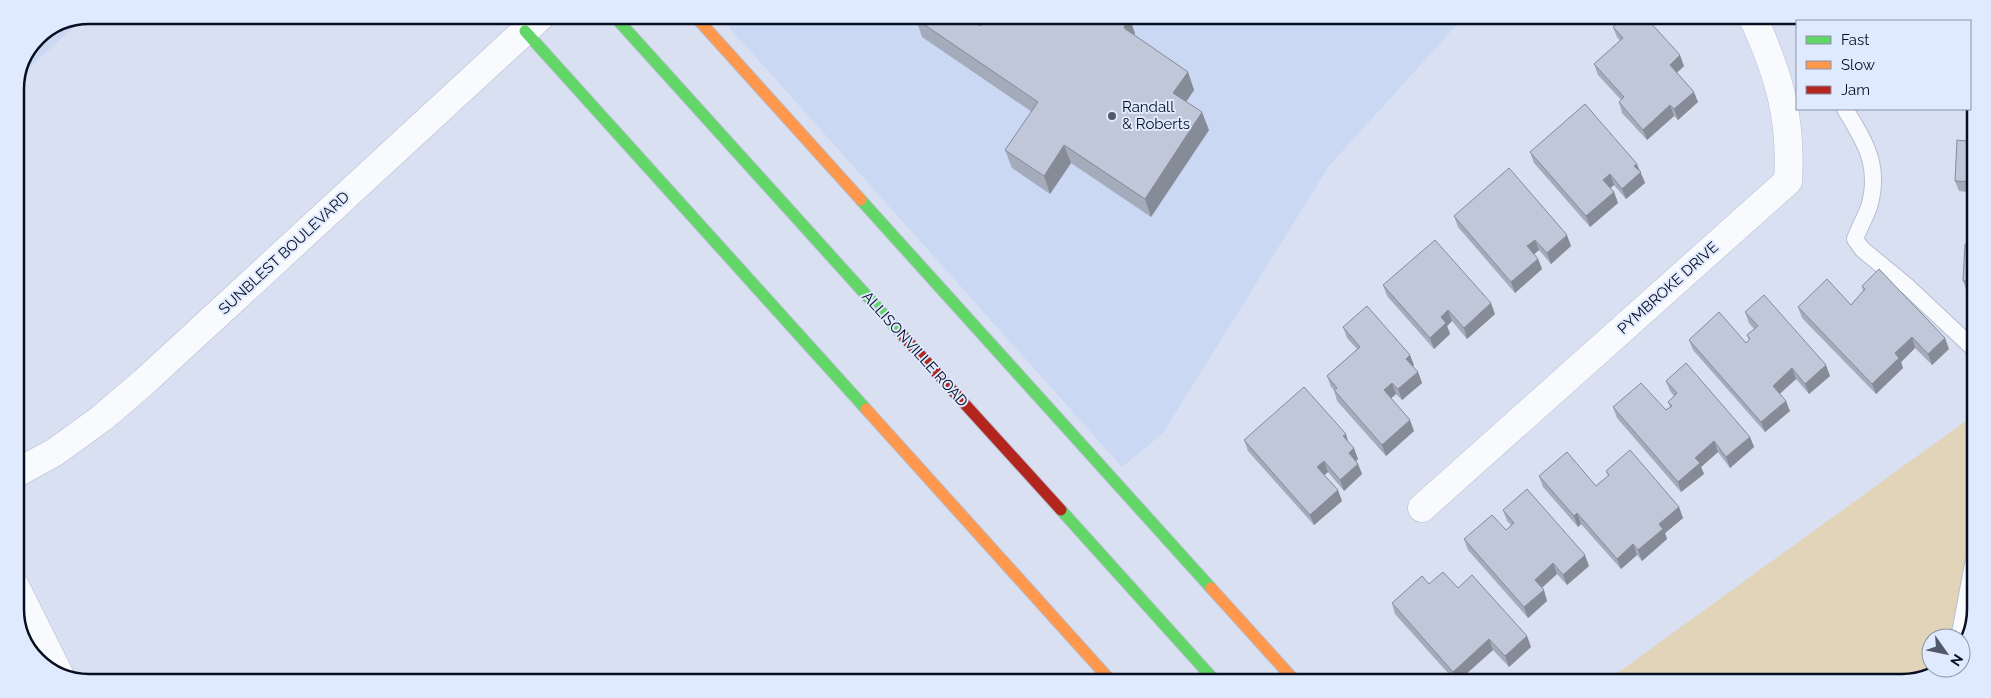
<svg xmlns="http://www.w3.org/2000/svg" width="1991" height="698" font-family="Raleway,sans-serif">
	<style>
		.built { fill: #cbd8f4 }
		.green { fill: #e1d4b9 }
		.lines { fill: none; stroke-linecap: round; stroke-linejoin: round }
		.lane-casing { stroke: #b5bdcf; stroke-width: 18 }
		.street-casing { stroke: #b5bdcf; stroke-width: 29 }
		.fast-casing { stroke: #b5bdcf; stroke-width: 13 }
		.slow-casing { stroke: #b5bdcf; stroke-width: 13 }
		.jam-casing { stroke: #b5bdcf; stroke-width: 13 }
		.lane { stroke: #f9fafd; stroke-width: 16 }
		.street { stroke: #f9fafd; stroke-width: 28 }
		.fast { stroke: #63d668; stroke-width: 11 }
		.slow { stroke: #ff974d; stroke-width: 11 }
		.jam { stroke: #b3261e; stroke-width: 11 }
		.wall { fill: #a4abbb }
		.shaded-wall { fill: #868b98 }
		.building { fill: #bfc7d9; stroke: #868b98 }
		.poi-dot { fill: #505869; stroke: #e0eaff; stroke-width: 2 }
		.labels { text-anchor: middle; dominant-baseline: central; stroke-width: 4; stroke-linejoin: round; paint-order: stroke }
		.poi-label { font-size: 15px; fill: #070e1f; stroke: #e0eaff; text-anchor: start }
		.street-label { font-size: 15px; fill: #070e1f; stroke: #e0eaff }
		.rim { fill: none; stroke: #070e1f; stroke-width: 2.5 }
	</style>
	<rect width="100%" height="100%" fill="#d8e0f2"/>
	<g class="built">
		<polygon points="86,16 19,77 37,36"/>
		<polygon points="719,16 1463,18 1329,166 1163,433 1122,467"/>
	</g>
	<polygon class="green" points="1974,415 1972,633 1961,648 1961,638 1931,638 1931,668 1947,668 1902,683 1605,682"/>
	<g class="lines">
		<defs>
			<g id="lane">
				<polyline points="1802,19 1804,21"/>
				<path d="M1845,109c20,33 36,57 24,98 -4,11 -10,21 -14,32l7,10 46,38 66,62"/>
				<polyline points="1959,638 1973,564"/>
				<polyline points="1946,668 1947,668"/>
			</g>
			<g id="street">
				<polyline points="15,474 55,452 102,418 144,382 541,16"/>
				<path d="M1422,508l366,-327c4,-61 -9,-107 -35,-163"/>
				<polyline points="15,586 60,676"/>
			</g>
			<g id="fast">
				<polyline points="614,16 904,337"/>
				<polyline points="525,31 866,409"/>
				<polyline points="861,200 1211,588"/>
				<polyline points="1061,510 1216,682"/>
			</g>
			<g id="slow">
				<polyline points="695,16 861,200"/>
				<polyline points="866,409 1111,681"/>
				<polyline points="1211,588 1296,682"/>
			</g>
			<polyline id="jam" points="904,337 1061,510"/>
		</defs>
		<use href="#lane" class="lane-casing"/>
		<use href="#street" class="street-casing"/>
		<use href="#fast" class="fast-casing"/>
		<use href="#slow" class="slow-casing"/>
		<use href="#jam" class="jam-casing"/>
		<use href="#lane" class="lane"/>
		<use href="#street" class="street"/>
		<use href="#fast" class="fast"/>
		<use href="#slow" class="slow"/>
		<use href="#jam" class="jam"/>
	</g>
	<g class="wall">
		<polygon points="916,19 980,26 1135,33 1134,35 1188,72 1194,90 1186,102 1209,130 1151,217 1071,163 1050,194 1012,168 1005,150 1032,112 922,37"/>
		<polygon points="1613,27 1684,66 1677,73 1698,102 1678,120 1674,116 1647,140 1622,113 1619,102 1621,100 1598,75 1594,64 1620,41 1617,37"/>
		<polygon points="1970,68 1976,84 1976,90 1970,89"/>
		<polygon points="1975,142 1975,193 1959,191 1955,181"/>
		<polygon points="1530,152 1640,171 1645,183 1626,199 1614,185 1610,188 1614,192 1618,203 1590,227 1534,163"/>
		<polygon points="1454,216 1571,246 1551,264 1539,250 1534,254 1538,259 1542,269 1515,293 1458,227"/>
		<polygon points="1975,244 1974,292 1967,292 1963,281"/>
		<polygon points="1383,285 1495,314 1467,339 1452,321 1447,326 1450,334 1434,349 1387,296"/>
		<polygon points="1862,286 1949,349 1932,365 1915,348 1901,362 1903,368 1876,394 1802,318 1798,307 1851,305 1863,291"/>
		<polygon points="1745,312 1830,376 1809,394 1796,379 1780,394 1790,411 1765,432 1693,350 1689,340 1746,343 1749,340 1747,335 1754,329 1749,323"/>
		<polygon points="1343,327 1414,365 1412,366 1418,372 1422,383 1402,400 1396,394 1391,398 1414,431 1386,456 1337,401 1334,390 1331,387 1327,376 1357,349 1347,338"/>
		<polygon points="1666,381 1750,437 1754,447 1730,468 1718,452 1701,467 1704,474 1681,492 1617,418 1613,407 1666,410 1670,407 1668,402 1674,396 1670,391"/>
		<polygon points="1244,440 1349,442 1358,459 1356,461 1358,464 1362,474 1344,491 1328,472 1324,475 1342,501 1314,525 1248,451"/>
		<polygon points="1606,471 1679,507 1683,518 1665,533 1667,539 1642,561 1637,555 1621,569 1581,524 1578,527 1543,487 1539,476 1596,486 1608,476"/>
		<polygon points="1503,510 1589,566 1567,585 1557,574 1542,588 1547,601 1528,618 1468,550 1464,539 1506,530 1511,525 1507,521"/>
		<polygon points="1429,584 1458,588 1527,636 1531,647 1509,667 1493,650 1457,682 1456,682 1395,614 1392,603"/>
	</g>
	<g class="shaded-wall">
		<polygon points="1128,17 1129,17 1135,33 1130,46 1124,28"/>
		<polygon points="1680,55 1684,66 1674,75 1670,65"/>
		<polygon points="1188,72 1194,90 1180,111 1173,93"/>
		<polygon points="1694,92 1698,102 1678,120 1674,109"/>
		<polygon points="1670,105 1674,116 1647,140 1643,130"/>
		<polygon points="1202,112 1209,130 1151,217 1145,199"/>
		<polygon points="1064,145 1071,163 1050,194 1044,176"/>
		<polygon points="1637,164 1645,183 1626,199 1622,189 1634,166"/>
		<polygon points="1610,174 1614,185 1607,191 1603,180"/>
		<polygon points="1614,192 1618,203 1590,227 1586,216"/>
		<polygon points="1567,235 1571,246 1551,264 1547,253"/>
		<polygon points="1535,240 1539,250 1531,257 1527,246"/>
		<polygon points="1538,259 1542,269 1515,293 1511,282"/>
		<polygon points="1491,303 1495,314 1467,339 1464,328"/>
		<polygon points="1448,310 1452,321 1447,326 1450,334 1434,349 1430,338 1441,317"/>
		<polygon points="1912,337 1915,348 1901,362 1903,368 1876,394 1872,384 1895,353"/>
		<polygon points="1945,338 1949,349 1932,365 1928,354"/>
		<polygon points="1410,355 1414,365 1410,370 1406,359"/>
		<polygon points="1826,365 1830,376 1809,394 1805,384"/>
		<polygon points="1792,368 1796,379 1777,396 1773,386"/>
		<polygon points="1418,372 1422,383 1402,400 1398,389"/>
		<polygon points="1392,383 1396,394 1388,401 1384,390"/>
		<polygon points="1786,401 1790,411 1765,432 1761,422"/>
		<polygon points="1410,420 1414,431 1386,456 1382,445"/>
		<polygon points="1346,434 1349,444 1343,436"/>
		<polygon points="1750,437 1754,447 1730,468 1726,457"/>
		<polygon points="1714,441 1718,452 1701,467 1704,474 1681,492 1678,482 1695,458"/>
		<polygon points="1354,448 1358,459 1353,464 1349,453"/>
		<polygon points="1324,461 1328,472 1321,478 1317,467"/>
		<polygon points="1358,464 1362,474 1344,491 1340,480"/>
		<polygon points="1338,490 1342,501 1314,525 1310,515"/>
		<polygon points="1679,507 1683,518 1665,533 1667,539 1642,561 1638,550 1659,524"/>
		<polygon points="1577,513 1581,524 1578,527 1574,516"/>
		<polygon points="1633,544 1637,555 1621,569 1617,559"/>
		<polygon points="1585,555 1589,566 1567,585 1563,575"/>
		<polygon points="1553,563 1557,574 1538,591 1535,580"/>
		<polygon points="1544,590 1547,601 1528,618 1524,607"/>
		<polygon points="1527,636 1531,647 1509,667 1505,656"/>
		<polygon points="1489,639 1493,650 1457,682 1453,672"/>
	</g>
	<g class="building">
		<polygon points="917,17 967,17 980,26 986,17 1128,17 1124,28 1188,72 1173,93 1202,112 1145,199 1064,145 1044,176 1005,150 1038,102 916,19"/>
		<polygon points="1623,18 1640,18 1645,25 1649,21 1680,55 1670,65 1694,92 1674,109 1670,105 1643,130 1619,102 1624,97 1594,64 1623,38 1613,27"/>
		<polygon points="1895,19 1926,19 1929,21 1895,21"/>
		<polygon points="1970,68 1974,79 1970,79"/>
		<polygon points="1585,104 1637,164 1634,166 1641,172 1622,189 1610,174 1603,180 1614,192 1586,216 1530,152"/>
		<polygon points="1957,140 1975,142 1975,182 1955,181"/>
		<polygon points="1509,168 1567,235 1547,253 1535,240 1527,246 1538,259 1511,282 1454,216"/>
		<polygon points="1435,240 1491,303 1464,328 1448,310 1441,317 1446,323 1430,338 1383,285"/>
		<polygon points="1965,244 1975,244 1974,282 1963,281"/>
		<polygon points="1879,269 1945,338 1928,354 1912,337 1895,353 1899,358 1872,384 1798,307 1827,279 1851,305 1865,289 1862,286"/>
		<polygon points="1764,295 1826,365 1805,384 1792,368 1773,386 1786,401 1761,422 1689,340 1719,312 1746,343 1750,339 1747,335 1758,326 1745,312"/>
		<polygon points="1367,306 1410,355 1406,359 1418,372 1398,389 1392,383 1384,390 1410,420 1382,445 1334,390 1337,388 1327,376 1360,347 1343,327"/>
		<polygon points="1686,363 1750,437 1726,457 1714,441 1695,458 1700,463 1678,482 1613,407 1641,383 1666,410 1672,406 1668,402 1677,393 1666,381"/>
		<polygon points="1304,387 1346,434 1343,436 1354,448 1349,453 1358,464 1340,480 1324,461 1317,467 1338,490 1310,515 1244,440"/>
		<polygon points="1630,450 1679,507 1659,524 1663,529 1638,550 1633,544 1617,559 1577,513 1574,516 1539,476 1567,452 1596,486 1609,475 1606,471"/>
		<polygon points="1527,489 1585,555 1563,575 1553,563 1535,580 1544,590 1524,607 1464,539 1492,515 1506,530 1514,523 1503,510"/>
		<polygon points="1443,572 1458,588 1472,575 1527,636 1505,656 1489,639 1453,672 1392,603 1422,576 1429,584"/>
	</g>
	<circle class="poi-dot" cx="1112" cy="116" r="5"/>
	<g class="labels">
		<g class="poi-label">
			<text x="1122" y="107">Randall<tspan x="1122" dy="17">&amp; Roberts</tspan></text>
		</g>
		<g class="street-label">
			<text transform="translate(284 253) rotate(-43)">SUNBLEST BOULEVARD</text>
			<text transform="translate(1668 288) rotate(-42)">PYMBROKE DRIVE</text>
			<text transform="translate(915 349) rotate(48)">ALLISONVILLE ROAD</text>
		</g>
	</g>
	<path d="M0 0H1991V698H0ZM89 24H1902A65 65 0 0 1 1967 89V609A65 65 0 0 1 1902 674H89A65 65 0 0 1 24 609V89A65 65 0 0 1 89 24Z" fill="#e0eaff" fill-rule="evenodd"/>
	<path class="rim" d="M89 24H1902A65 65 0 0 1 1967 89V609A65 65 0 0 1 1902 674H89A65 65 0 0 1 24 609V89A65 65 0 0 1 89 24Z"/>
	<rect x="1796" y="20" width="175" height="90" fill="#e0eaff" stroke="#8992a5"/>
	<rect x="1806" y="36" width="25" height="8" fill="#63d668" stroke="#8992a5"/>
	<text x="1841" y="45" font-size="15" fill="#070e1f">Fast</text>
	<rect x="1806" y="61" width="25" height="8" fill="#ff974d" stroke="#8992a5"/>
	<text x="1841" y="70" font-size="15" fill="#070e1f">Slow</text>
	<rect x="1806" y="86" width="25" height="8" fill="#b3261e" stroke="#8992a5"/>
	<text x="1841" y="95" font-size="15" fill="#070e1f">Jam</text>
	<g transform="translate(1946 653) rotate(123)"><circle r="24" fill="#e0eaff" stroke="#8992a5"/>
	<path d="M0-4L9 19L0 12L-9 19Z" fill="#505869"/>
	<text y="-8" font-size="14" font-weight="bold" text-anchor="middle" fill="#070e1f">N</text>
	</g>
</svg>
